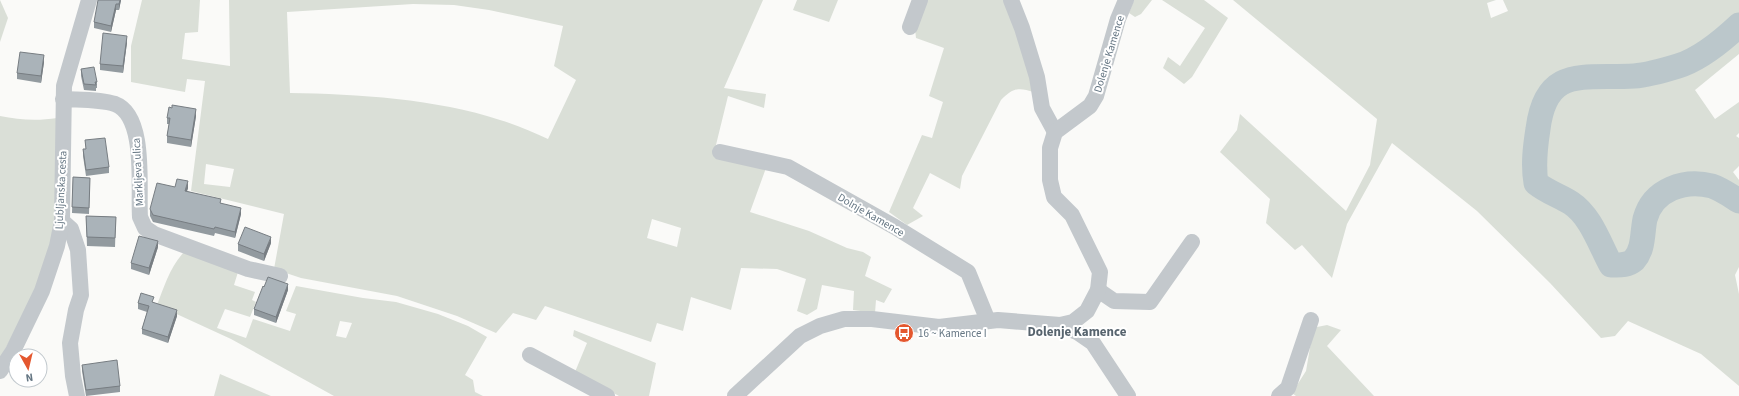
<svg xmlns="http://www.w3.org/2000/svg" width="1739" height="396" font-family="'Source Sans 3',sans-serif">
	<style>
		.grass { fill: #dadfd7; fill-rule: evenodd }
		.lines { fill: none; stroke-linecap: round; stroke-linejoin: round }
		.river { stroke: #bbc7cb; stroke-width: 25 }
		.street { stroke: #c3c8cc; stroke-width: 16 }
		.wall { fill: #929a9f }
		.shaded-wall { fill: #777d82 }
		.building { fill: #aab3b9; stroke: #777d82 }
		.labels { text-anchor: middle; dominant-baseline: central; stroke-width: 4; stroke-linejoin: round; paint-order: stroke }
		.street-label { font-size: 11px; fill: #657683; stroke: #fff }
		.poi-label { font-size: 11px; fill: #657683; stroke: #fff; text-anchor: start }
		.quarter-label { font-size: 13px; font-weight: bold; fill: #57646e; stroke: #fff }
	</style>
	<rect width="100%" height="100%" fill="#fafaf8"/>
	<g class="grass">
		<polygon points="0,0 8,18 0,42"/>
		<path d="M142,0h58l-2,32 -13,1 -3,26 48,7 -1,-66h534l-39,88 42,6 -2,14 -36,-12 -14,57 52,15 -16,44 59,19 38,17 16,4 8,5 -6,19 27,13 -8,14 -8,-3 -1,13 -22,-3 1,-19 -32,-6 -5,24 -10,6 -10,-4 9,-32 -29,-10 -36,-1 -10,42 -40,-13 -8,34 -26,-8 -6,19 -106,-36 -9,14 -23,-7 -17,20 -39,-17 -60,-20 -96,-18 -27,-9 10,-55 -93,-23 14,-110 -18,-2 -2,13 -54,-10v-36zM413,4l41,1 35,5 74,16 -9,40 22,14 -28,59c-16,-7 -31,-14 -48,-19 -63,-21 -143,-26 -210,-27l-3,-81zM206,164l28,5 -4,18 -26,-3zM652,219l29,9 -4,19 -30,-9z"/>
		<polygon points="797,0 838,0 829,22 793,10"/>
		<path d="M924,0h83l27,92c-16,-5 -21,-4 -33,8l-39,76 -2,13 -30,-16 -17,35 10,8 -16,9 -18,-13 33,-77 10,3 11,-36 -14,-6 15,-48 -28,-10 -1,-9z"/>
		<polygon points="1134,0 1152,0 1141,14 1135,17 1129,13"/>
		<polygon points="1162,0 1204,0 1228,18 1192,77 1184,84 1163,68 1168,57 1180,66 1205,28"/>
		<path d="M1233,0h263l-9,3 4,15 17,-7 -5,-11h236v15c-20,17 -42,39 -67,47 -33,10 -110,2 -129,32 -7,11 -8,25 -11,37 -2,18 -7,37 1,54 8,16 29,16 41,29 15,17 23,37 34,57 4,0 9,1 13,0 15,-2 26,-23 29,-37 2,-9 -1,-17 4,-26 8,-15 47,-24 61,-16 9,4 17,13 24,19v56l-4,8 4,19v92l-38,-32 -73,-33 -13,15 -14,2 -51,-55 -73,-72 -85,-68 -45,81 -15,54 -30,-33 -7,5 -29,-27 4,-24 -50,-47 17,-22 3,-16 106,97 24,-46 7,-46z"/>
		<path d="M1739,30v24l-44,36 20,29 24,-17v31l-3,3 3,2v28l-6,6 6,8v12c-10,-10 -27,-13 -40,-13 -25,-1 -51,7 -58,34 -2,5 0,10 -1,15 -1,13 -4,21 -12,31h-14c-7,-21 -21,-48 -40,-60 -11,-7 -23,-9 -32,-19 -12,-15 5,-69 12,-86l23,-14 76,-2 29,-6 30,-18z"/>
		<path d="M0,116c19,4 38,5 57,2v96l-6,27 -14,48 -37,70z"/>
		<path d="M184,252l54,20 -4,13 21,7 -3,8 4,2 -6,15 -25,-8 -8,19 29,10 7,-19 37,12 6,-17 -10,-3 10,-25 67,12 33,4 42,12 30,12 19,11 -22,38 8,5 2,12 8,4h-149l-103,-57 -74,-34c7,-18 13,-38 27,-53zM340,321l12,2 -6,15 -10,-2z"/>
		<polygon points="1327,325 1341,330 1327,346 1374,396 1296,396 1292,393 1306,371 1313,330 1317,327"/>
		<polygon points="574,330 656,363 649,396 619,396 575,372 587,343 573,336"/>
		<polygon points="220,374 271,396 214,396"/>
	</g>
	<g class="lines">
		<path class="river" d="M1739,25c-17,16 -39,34 -61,41 -13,4 -30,9 -44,10 -50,3 -88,-11 -96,53 -3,19 -5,36 -2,54 11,9 24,13 35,20 20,13 29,42 40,62 8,0 16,1 23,-5 10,-11 8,-27 11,-41 8,-30 40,-40 67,-33 9,3 19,10 27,15"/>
		<g class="street">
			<polyline points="1011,0 1022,28 1037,77 1042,108 1055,132"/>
			<polyline points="910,27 920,0"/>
			<path d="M63,99c17,1 36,0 52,5 32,12 23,85 25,113l5,11 9,6 94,35 32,7"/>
			<polyline points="720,152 788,167 895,227 968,272 988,321"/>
			<polyline points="62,221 71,229 78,250 81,295 76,310 70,343 73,376 77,396"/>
			<polyline points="1098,290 1114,301 1150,302 1192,242"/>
			<polyline points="1060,325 1077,332 1093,343 1128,396"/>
			<polyline points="530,355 607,396"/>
			<polyline points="0,371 13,351 42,291 57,246 62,221 64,86 89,0"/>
			<polyline points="735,396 800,336 820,326 844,319 872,319 939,327 998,320 1060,325 1073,322 1087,311 1098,290 1100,272 1072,215 1054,197 1050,180 1050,148 1055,132 1090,106 1096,96 1118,19 1126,0"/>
			<polyline points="1279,396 1288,388 1311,320"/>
		</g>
	</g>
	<g class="wall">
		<polygon points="121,0 119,10 116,10 111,32 94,28 94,22"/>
		<polygon points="127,42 123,73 100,70 100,64"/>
		<polygon points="44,62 41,83 17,79 17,73"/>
		<polygon points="81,69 97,82 97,88 96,88 96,91 84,90 81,76"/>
		<polygon points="196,116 191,147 167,143 167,136 169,124 167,124 167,118"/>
		<polygon points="85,140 109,167 109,173 86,176 83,156 83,149 86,149"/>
		<polygon points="73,177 90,178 89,214 72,213"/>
		<polygon points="175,187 188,188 187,191 221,203 241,214 235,238 215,233 214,236 153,222 150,216 150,209"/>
		<polygon points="86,216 116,217 115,247 87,246"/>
		<polygon points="271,243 264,261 238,251 238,244"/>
		<polygon points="158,247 149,275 131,269 131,263"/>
		<polygon points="264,287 288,290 276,323 254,315 254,309"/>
		<polygon points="138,303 154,303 177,316 168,343 142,334 142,329 147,312 138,309"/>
		<polygon points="82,365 120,386 120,392 86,396 82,371"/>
	</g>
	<g class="shaded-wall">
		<polygon points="120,0 121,0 119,10 119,4"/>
		<polygon points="116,4 116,10 111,32 111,26"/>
		<polygon points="127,36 127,42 123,73 123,66"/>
		<polygon points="44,55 44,62 41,83 41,76"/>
		<polygon points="196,109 196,116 191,147 191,140"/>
		<polygon points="188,181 188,188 185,197 185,191"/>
		<polygon points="241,208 241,214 235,238 235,232"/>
		<polygon points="271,237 271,243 264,261 264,254"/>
		<polygon points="158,241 158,247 149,275 149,268"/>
		<polygon points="288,284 288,290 276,323 276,317"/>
		<polygon points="177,310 177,316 168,343 168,337"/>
	</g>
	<g class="building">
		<polygon points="98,0 120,0 119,4 116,4 111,26 94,22"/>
		<polygon points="103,33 127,36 123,66 100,64"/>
		<polygon points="20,52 44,55 41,76 17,73"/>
		<polygon points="94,67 97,82 95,82 96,85 84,84 81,69"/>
		<polygon points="172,105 196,109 191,140 167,136 170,118 167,118 169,107 172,108"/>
		<polygon points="105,138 109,167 86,170 83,149 86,149 85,140"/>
		<polygon points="73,177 90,178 89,208 72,207"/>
		<polygon points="177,179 188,181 185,191 221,199 220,203 241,208 235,232 215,227 214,229 153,215 150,209 157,183 175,187"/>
		<polygon points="86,216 116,217 115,238 87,237"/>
		<polygon points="245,227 271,237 264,254 238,244"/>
		<polygon points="139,236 158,241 149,268 131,263"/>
		<polygon points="268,277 288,284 276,317 254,309 263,286 264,287"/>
		<polygon points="141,293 154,297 152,302 177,310 168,337 142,329 149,306 138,303"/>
		<polygon points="117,360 120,386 86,390 82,365"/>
	</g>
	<defs>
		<symbol id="bus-disc" viewBox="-11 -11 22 22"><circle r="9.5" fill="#e4572e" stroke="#fff"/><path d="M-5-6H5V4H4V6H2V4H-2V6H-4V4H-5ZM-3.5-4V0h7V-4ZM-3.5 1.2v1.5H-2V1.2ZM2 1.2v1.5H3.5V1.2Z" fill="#fff"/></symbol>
	</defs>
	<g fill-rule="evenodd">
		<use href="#bus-disc" x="893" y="322" width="22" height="22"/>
	</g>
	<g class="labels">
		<g class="street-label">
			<text transform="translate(1109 54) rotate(-73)">Dolenje Kamence</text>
			<text transform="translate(138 172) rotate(-93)">Markljeva ulica</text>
			<text transform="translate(61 190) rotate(-87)">Ljubljanska cesta</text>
			<text transform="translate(871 215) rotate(30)">Dolnje Kamence</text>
		</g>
		<g class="poi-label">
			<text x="918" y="333">16 ~ Kamence I</text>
		</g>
		<g class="quarter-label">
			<text x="1077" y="332">Dolenje Kamence</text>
		</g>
	</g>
	<g transform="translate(28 368) rotate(172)"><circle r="19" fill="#ffffff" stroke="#c1c8cd"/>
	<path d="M0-3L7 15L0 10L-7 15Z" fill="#e4572e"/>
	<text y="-6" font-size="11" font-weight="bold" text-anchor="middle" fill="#657683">N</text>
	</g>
</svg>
